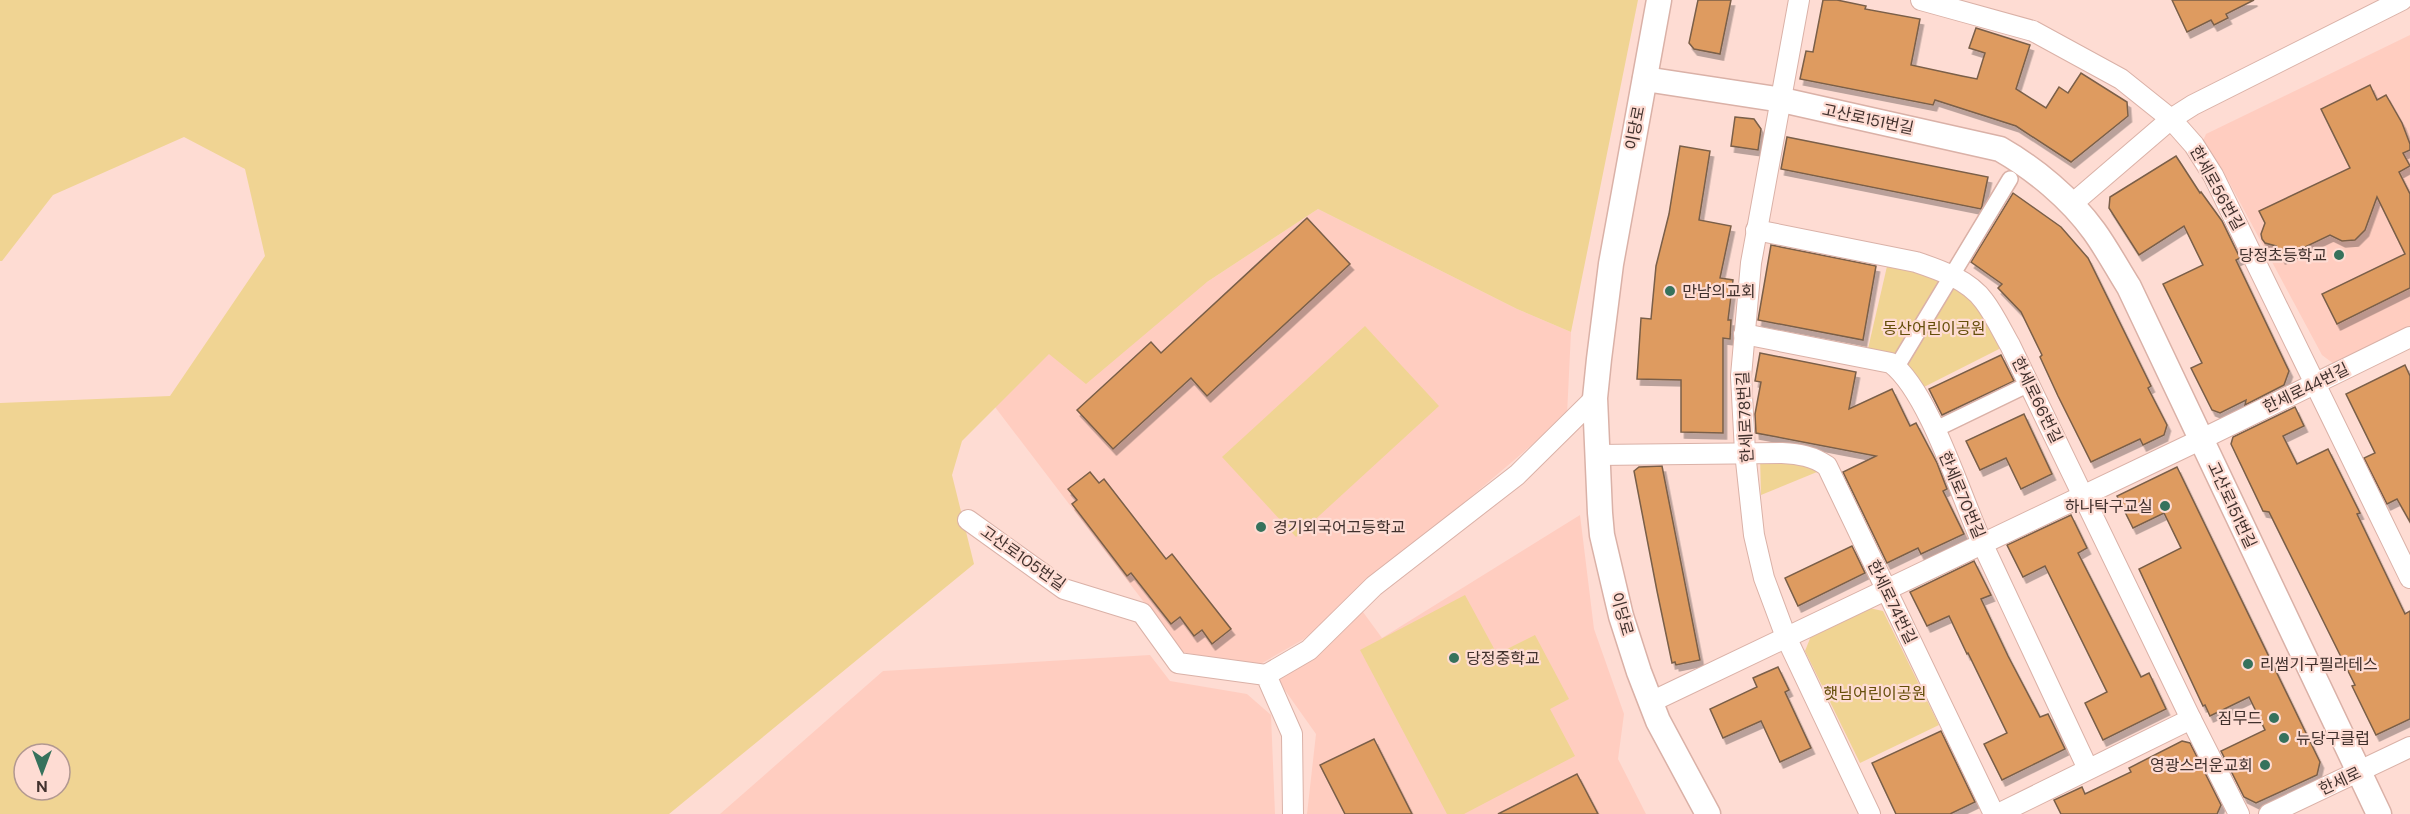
<svg xmlns="http://www.w3.org/2000/svg" width="2410" height="814" font-family="'DM Sans','Noto Sans KR',sans-serif">
	<style>
		.built { fill: #ffcdc0 }
		.green { fill: #f0d493; fill-rule: evenodd }
		.building { fill: #de9b60; stroke: #7a5f48; stroke-width: 1.5; filter: url(#shadow) }
		.lines { fill: none; stroke-linecap: round; stroke-linejoin: round }
		.pedestrian-casing { stroke: #dab1a7; stroke-width: 18 }
		.minor-casing { stroke: #dab1a7; stroke-width: 22 }
		.tertiary-casing { stroke: #dab1a7; stroke-width: 27 }
		.pedestrian { stroke: #fff; stroke-width: 15 }
		.minor { stroke: #fff; stroke-width: 20 }
		.tertiary { stroke: #fff; stroke-width: 24 }
		.poi-dot { fill: #36725c; stroke: #fedcd3; stroke-width: 2 }
		.labels { text-anchor: middle; dominant-baseline: central; stroke-width: 4.5; stroke-linejoin: round; paint-order: stroke }
		.street-label { font-size: 16px; fill: #41312d; stroke: #fedcd3 }
		.poi-label { font-size: 16px; fill: #41312d; stroke: #fedcd3; text-anchor: start }
		.park-label { font-size: 16px; fill: #654e0a; stroke: #fedcd3 }
	</style>
	<defs>
		<filter id="shadow"><feDropShadow dx="3.5" dy="6" stdDeviation="0" flood-color="#0004"/></filter>
	</defs>
	<rect width="100%" height="100%" fill="#fedcd3"/>
	<g class="built">
		<polygon points="2410,35 2410,327 2334,364 2322,355 2229,182 2203,141 2206,134"/>
		<polygon points="1318,209 1517,309 1571,332 1567,415 1304,639 1257,666 1182,652 995,407 1049,353 1207,282"/>
		<polygon points="1580,515 1594,629 1624,714 1618,759 1646,814 1307,814 1316,734 1277,679 1363,612 1382,638"/>
		<polygon points="1150,655 1170,681 1247,694 1271,715 1275,814 720,814 883,671"/>
	</g>
	<g class="green">
		<path d="M0,0h1638l-67,332 -54,-23 -199,-100 -111,73 -121,102 -37,-30 -87,87 -10,34 22,89 -305,250h-669v-411l170,-7 95,-140 -20,-87 -61,-32 -131,58 -51,66h-2zM24,754h36v36h-36z"/>
		<polygon points="1888,262 1936,274 1980,305 2003,347 1922,388 1867,353"/>
		<polygon points="1365,326 1439,406 1296,537 1222,457"/>
		<polygon points="1760,456 1809,464 1817,472 1761,495"/>
		<polygon points="1465,595 1497,654 1535,635 1569,699 1550,709 1575,756 1464,814 1447,814 1360,650"/>
		<polygon points="1869,608 1883,611 1939,725 1860,763 1805,651 1811,636"/>
	</g>
	<g class="building">
		<polygon points="1698,0 1731,0 1720,54 1694,49 1689,43"/>
		<polygon points="1823,0 1837,0 1866,6 1865,9 1920,19 1911,65 1962,76 1977,79 1985,53 1969,48 1976,28 2030,45 2016,89 2046,108 2059,87 2068,93 2081,73 2127,102 2128,116 2071,162 2016,126 1935,100 1933,105 1800,79 1806,51 1813,52"/>
		<polygon points="2172,0 2254,0 2226,14 2228,18 2214,25 2211,20 2187,32"/>
		<polygon points="2370,85 2377,100 2386,95 2402,123 2410,144 2410,150 2403,153 2410,166 2399,172 2410,194 2410,288 2337,324 2322,294 2405,254 2377,197 2365,230 2355,240 2342,241 2330,235 2282,258 2276,246 2265,243 2262,239 2261,234 2265,223 2259,211 2350,168 2321,109"/>
		<polygon points="1735,117 1754,119 1761,129 1758,150 1731,146"/>
		<polygon points="1787,137 1988,177 1982,206 1981,209 1781,169"/>
		<polygon points="1680,146 1710,151 1699,220 1731,226 1720,278 1733,280 1728,320 1731,320 1730,339 1723,338 1723,433 1681,432 1681,380 1637,379 1641,318 1651,319 1656,266 1669,214"/>
		<polygon points="2176,156 2200,193 2201,192 2222,221 2240,258 2236,260 2289,371 2284,385 2245,405 2246,400 2220,413 2212,410 2191,368 2202,363 2163,284 2203,265 2184,226 2139,255 2109,208 2110,197"/>
		<polygon points="2013,193 2061,227 2088,258 2151,386 2148,388 2167,425 2164,435 2143,445 2140,439 2091,462 2058,396 2040,357 2042,355 2021,312 1998,288 2002,284 1971,262"/>
		<polygon points="1307,218 1350,264 1207,396 1191,378 1113,449 1077,410 1151,342 1161,353"/>
		<polygon points="1771,245 1876,266 1863,340 1758,320"/>
		<polygon points="1760,353 1856,372 1849,409 1892,389 1910,426 1916,423 1937,463 1947,489 1943,491 1964,534 1921,554 1918,548 1887,563 1843,472 1876,456 1756,433 1755,414 1761,382 1755,381"/>
		<polygon points="2001,355 2014,381 1942,415 1929,389"/>
		<polygon points="2405,365 2410,376 2410,522 2397,499 2387,504 2364,458 2375,453 2346,394"/>
		<polygon points="2295,407 2304,426 2283,436 2297,464 2328,449 2360,513 2357,514 2405,614 2410,611 2410,719 2376,735 2352,686 2355,685 2269,512 2263,511 2231,444 2233,437"/>
		<polygon points="2024,414 2052,474 2021,489 2006,458 1980,470 1966,441"/>
		<polygon points="1662,466 1700,660 1676,665 1675,662 1672,663 1657,591 1634,471 1639,467"/>
		<polygon points="2177,467 2320,762 2317,775 2256,803 2244,797 2221,751 2265,730 2249,697 2210,716 2205,705 2203,706 2139,569 2181,548 2164,513 2133,528 2117,496"/>
		<polygon points="1090,472 1099,483 1104,479 1166,559 1172,554 1231,629 1212,644 1202,630 1194,636 1180,617 1171,624 1131,573 1127,576 1072,504 1077,500 1068,489"/>
		<polygon points="2071,515 2087,548 2078,553 2141,677 2149,673 2166,709 2103,740 2085,703 2107,692 2045,566 2023,577 2007,545"/>
		<polygon points="1852,546 1865,573 1798,606 1785,578"/>
		<polygon points="1974,561 1991,595 1981,599 2008,656 2040,717 2048,714 2065,749 2002,780 1984,744 2007,733 1968,653 1967,654 1949,616 1927,626 1910,592"/>
		<polygon points="1778,667 1789,690 1785,692 1811,748 1780,762 1761,721 1723,738 1710,709 1757,687 1753,678"/>
		<polygon points="1941,731 1975,802 1950,814 1896,814 1872,763"/>
		<polygon points="1374,739 1412,814 1345,814 1320,765"/>
		<polygon points="2182,741 2190,743 2221,805 2217,814 2061,814 2054,800 2082,787 2085,794 2131,772 2129,768"/>
		<polygon points="1577,774 1598,814 1498,814"/>
	</g>
	<g class="lines">
		<defs>
			<g id="pedestrian">
				<polyline points="1896,368 2010,179"/>
				<polyline points="1934,430 2029,384"/>
			</g>
			<g id="minor">
				<polyline points="1799,0 1751,263 1741,376 1745,452 1754,535 1764,578 1786,637 1870,814"/>
				<polyline points="1921,0 2033,31 2121,79 2171,119 2194,145 2213,175 2410,578"/>
				<polyline points="2072,204 2171,119 2193,105 2402,0"/>
				<path d="M1756,230l160,32c24,8 53,18 68,39 10,13 18,30 26,44l181,374 48,95"/>
				<path d="M1744,334l147,29c39,30 70,135 92,182 35,75 71,150 105,224"/>
				<path d="M1597,455l185,-2c17,1 31,3 45,13l167,348"/>
				<polyline points="968,520 1064,589 1142,613 1178,663 1266,675 1292,734 1293,814"/>
				<polyline points="1266,675 1309,650 1374,586 1517,475 1595,398"/>
				<polyline points="1651,702 2202,439 2410,337"/>
				<polyline points="1998,814 2191,719"/>
				<polyline points="2269,814 2410,747"/>
			</g>
			<g id="tertiary">
				<polyline points="1659,0 1611,264 1599,359 1595,398 1600,513 1602,535 1621,616 1639,672 1658,721 1708,814"/>
				<path d="M1645,79l137,21 218,49c35,20 70,49 94,82 13,18 23,37 35,56l250,527"/>
			</g>
		</defs>
		<use href="#pedestrian" class="pedestrian-casing"/>
		<use href="#minor" class="minor-casing"/>
		<use href="#tertiary" class="tertiary-casing"/>
		<use href="#pedestrian" class="pedestrian"/>
		<use href="#minor" class="minor"/>
		<use href="#tertiary" class="tertiary"/>
	</g>
	<g class="poi-dot">
		<circle cx="2339" cy="255" r="6"/>
		<circle cx="1670" cy="291" r="6"/>
		<circle cx="2165" cy="506" r="6"/>
		<circle cx="1261" cy="527" r="6"/>
		<circle cx="1454" cy="658" r="6"/>
		<circle cx="2248" cy="664" r="6"/>
		<circle cx="2274" cy="718" r="6"/>
		<circle cx="2284" cy="738" r="6"/>
		<circle cx="2265" cy="765" r="6"/>
	</g>
	<g class="labels">
		<g class="street-label">
			<text transform="translate(1868 119) rotate(12)">고산로151번길</text>
			<text transform="translate(1635 128) rotate(-79)">이당로</text>
			<text transform="translate(2217 188) rotate(61)">한세로56번길</text>
			<text transform="translate(2306 388) rotate(-26)">한세로44번길</text>
			<text transform="translate(2037 400) rotate(64)">한세로66번길</text>
			<text transform="translate(1745 417) rotate(-93)">한세로78번길</text>
			<text transform="translate(1962 495) rotate(67)">한세로70번길</text>
			<text transform="translate(2232 505) rotate(65)">고산로151번길</text>
			<text transform="translate(1023 558) rotate(35)">고산로105번길</text>
			<text transform="translate(1892 602) rotate(64)">한세로74번길</text>
			<text transform="translate(1622 614) rotate(74)">이당로</text>
			<text transform="translate(2340 781) rotate(-25)">한세로</text>
		</g>
		<g class="poi-label">
			<text x="2327" y="255" text-anchor="end">당정초등학교</text>
			<text x="1682" y="291">만남의교회</text>
			<text x="2153" y="506" text-anchor="end">하나탁구교실</text>
			<text x="1273" y="527">경기외국어고등학교</text>
			<text x="1466" y="658">당정중학교</text>
			<text x="2260" y="664">리썸기구필라테스</text>
			<text x="2262" y="718" text-anchor="end">짐무드</text>
			<text x="2296" y="738">뉴당구클럽</text>
			<text x="2253" y="765" text-anchor="end">영광스러운교회</text>
		</g>
		<g class="park-label">
			<text x="1934" y="328">동산어린이공원</text>
			<text x="1875" y="693">햇님어린이공원</text>
		</g>
	</g>
	<g transform="translate(42 772) rotate(180)"><circle r="28" fill="#fedcd3" stroke="#b29891" stroke-width="1.5"/>
	<path d="M0-4.5L10 22L0 15L-10 22Z" fill="#36725c"/>
	<text y="-9" font-size="16" font-weight="bold" text-anchor="middle" fill="#41312d">N</text>
	</g>
</svg>
